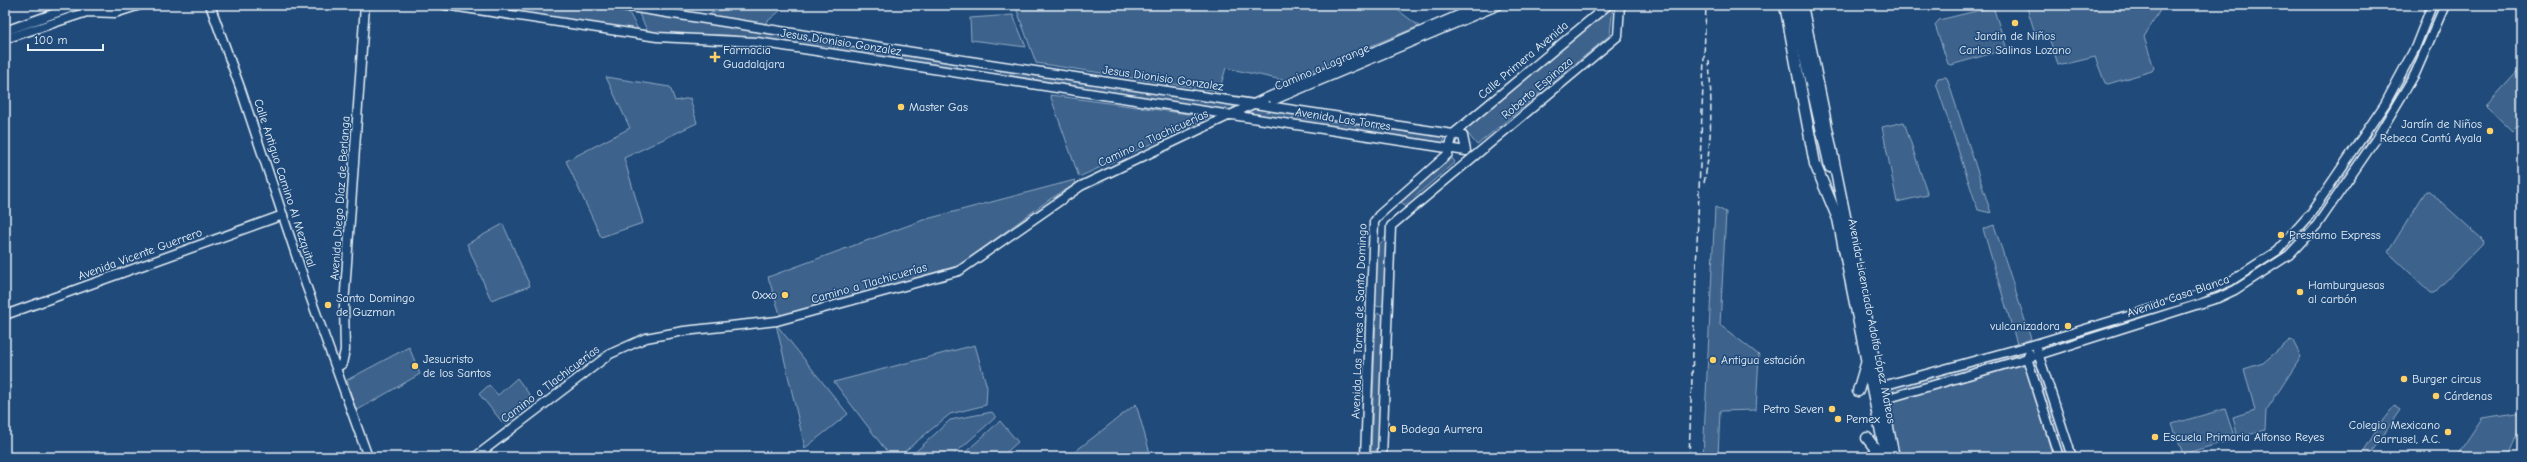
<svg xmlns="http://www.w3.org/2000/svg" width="2527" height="462" font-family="'Comic Neue',sans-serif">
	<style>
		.green { fill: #3c628c; stroke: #92aac2 }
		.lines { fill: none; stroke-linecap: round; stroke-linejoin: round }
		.tertiary-casing { stroke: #e8f1f8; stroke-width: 11 }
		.primary-casing { stroke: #e8f1f8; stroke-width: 13 }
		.tertiary { stroke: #1f4a7a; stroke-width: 8 }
		.primary { stroke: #1f4a7a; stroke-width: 10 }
		.rail { stroke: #e8f1f8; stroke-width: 1.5; stroke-dasharray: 6 3; stroke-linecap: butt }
		.poi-dot { fill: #ffd166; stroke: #1f4a7a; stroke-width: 1.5 }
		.labels { text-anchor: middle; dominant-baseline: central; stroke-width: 3; stroke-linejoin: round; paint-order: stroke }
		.poi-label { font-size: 12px; fill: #e8f1f8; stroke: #1f4a7a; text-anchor: start }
		.street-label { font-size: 12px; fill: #e8f1f8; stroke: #1f4a7a }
	</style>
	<rect width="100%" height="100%" fill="#1f4a7a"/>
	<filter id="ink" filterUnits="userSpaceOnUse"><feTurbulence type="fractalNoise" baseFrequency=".025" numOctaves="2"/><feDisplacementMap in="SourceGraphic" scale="8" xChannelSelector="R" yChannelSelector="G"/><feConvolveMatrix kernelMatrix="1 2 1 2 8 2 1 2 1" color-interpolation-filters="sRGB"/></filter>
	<g filter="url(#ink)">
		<g class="green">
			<polygon points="459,5 591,5 628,11 639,31"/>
			<polygon points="739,5 787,5 763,25 704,15"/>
			<polygon points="1015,5 1391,5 1419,26 1287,81 1226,68 1219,91 1036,63"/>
			<polygon points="2026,5 2163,5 2144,37 2154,68 2152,71 2108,84 2105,83 2095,57 2062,65 2058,64 2049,38 2037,39"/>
			<polygon points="2434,5 2441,5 2421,53 2390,106 2387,103 2406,74"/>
			<polygon points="1613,6 1610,35 1477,145 1464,129"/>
			<polygon points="1993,7 2007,49 1951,65 1948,64 1935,25 1939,20"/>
			<polygon points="638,12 835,43 834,51 728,35 649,34"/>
			<polygon points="1013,15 1026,47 971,40 970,18"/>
			<polygon points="838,44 894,53 894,59 837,51"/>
			<polygon points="902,54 957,62 956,69 901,60"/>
			<polygon points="1001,68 1234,103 1232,111 1000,74"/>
			<polygon points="2519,70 2522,73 2522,123 2513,132 2486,106"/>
			<polygon points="606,77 670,87 675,101 690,98 697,123 624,158 643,223 601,237 566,161 630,128"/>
			<polygon points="1946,77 1947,78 1991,213 1978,210 1936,83 1938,78"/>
			<polygon points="1050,95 1210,117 1079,177"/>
			<polygon points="1250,107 1443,135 1444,143 1248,113"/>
			<polygon points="1904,122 1928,195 1897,202 1882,127"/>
			<path d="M2367,135l3,2c-19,38 -45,77 -76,107z"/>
			<polygon points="1452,158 1455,162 1404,206 1401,201"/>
			<polygon points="1075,180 1076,184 1050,199 960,265 781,317 768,277 923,220"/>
			<polygon points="2426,191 2429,191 2482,239 2483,243 2434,293 2431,293 2388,252"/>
			<polygon points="1715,207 1726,212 1720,325 1759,355 1756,410 1720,411 1718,457 1703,457"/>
			<polygon points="503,224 530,286 491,300 467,244"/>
			<polygon points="1994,225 2031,339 2017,344 1983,229"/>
			<polygon points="1387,235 1385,304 1378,307 1375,304 1378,246"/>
			<polygon points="2269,259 2270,262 2228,288 2200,301 2041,347 2040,345 2202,297"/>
			<polygon points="1378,313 1384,315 1380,447 1371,454 1376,316"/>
			<polygon points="776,324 848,414 805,448"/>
			<polygon points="2290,340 2293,341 2301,357 2266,411 2265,430 2238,438 2233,417 2255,410 2244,369 2263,363"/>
			<polygon points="975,345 987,387 986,405 950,414 898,457 891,457 834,382"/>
			<polygon points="409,347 420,374 356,411 347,380"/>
			<polygon points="2014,351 2014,357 1888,394 1886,388"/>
			<polygon points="2035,359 2037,362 2068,457 2059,457 2030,363"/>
			<polygon points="2025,363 2053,457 1899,457 1887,402"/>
			<polygon points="517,378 535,402 507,423 503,423 479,394 489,385 498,395"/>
			<polygon points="1136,404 1151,457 1068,457"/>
			<polygon points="2395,405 2401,409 2368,457 2360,457 2383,420"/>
			<polygon points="2225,409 2235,439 2183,454 2172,424"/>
			<polygon points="992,412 996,417 951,457 910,457 950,420"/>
			<polygon points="2522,412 2522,420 2508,457 2456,457 2482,418"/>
			<polygon points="1000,421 1018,442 1001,457 960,457"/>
		</g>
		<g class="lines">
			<defs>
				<g id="tertiary">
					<polyline points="210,5 241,90 306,285 368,457"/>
					<polyline points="445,5 657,37 757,42 1466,151 1463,136 1453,134 963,60 617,5"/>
					<polyline points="5,31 78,5"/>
					<polyline points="5,39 87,12 115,13 140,5"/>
					<polyline points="1274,100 1499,5"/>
					<polyline points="1453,134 1608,5"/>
					<polyline points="5,315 283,215"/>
					<polyline points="2037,350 2072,457"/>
					<polyline points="2029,353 2027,358 2059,457"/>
					<polyline points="337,367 342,364 345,350 344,306 365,5"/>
					<polyline points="1875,388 2032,345 2195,296 2231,281 2277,251 2311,213 2385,104 2415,48 2432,5"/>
					<polyline points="1878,401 2038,355 2218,298 2235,290 2289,255 2317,225 2376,139 2415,74 2445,5"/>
					<polyline points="475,457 610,354 646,338 684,331 777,321 959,271 1081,186 1266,98 1482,5"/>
					<polyline points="1365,457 1374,222 1379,215 1448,154 1453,134"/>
					<polyline points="1382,457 1391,226 1618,36 1620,5"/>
				</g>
				<g id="primary">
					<polyline points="1785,5 1815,164 1838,219 1886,457"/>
					<polyline points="1793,5 1830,167"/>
					<polyline points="1802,5 1894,457"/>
					<polyline points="1858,391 1866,364"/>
					<polyline points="1867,438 1882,457"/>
				</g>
			</defs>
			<use href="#tertiary" class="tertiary-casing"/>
			<use href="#primary" class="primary-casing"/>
			<use href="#tertiary" class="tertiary"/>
			<use href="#primary" class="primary"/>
			<g class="rail">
				<path d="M1704,183c8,-39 8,-82 5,-122"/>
				<polyline points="1689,457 1706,5"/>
			</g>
		</g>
	</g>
	<g class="poi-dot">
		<circle cx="2015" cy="23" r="4"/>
		<path d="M713 51h4v4h4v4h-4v4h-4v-4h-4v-4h4z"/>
		<circle cx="901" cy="107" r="4"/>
		<circle cx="2490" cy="131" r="4"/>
		<circle cx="2281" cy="235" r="4"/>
		<circle cx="2300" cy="292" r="4"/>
		<circle cx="785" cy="295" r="4"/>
		<circle cx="328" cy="305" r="4"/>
		<circle cx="2068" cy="326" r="4"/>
		<circle cx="1713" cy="360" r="4"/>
		<circle cx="415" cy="366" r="4"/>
		<circle cx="2404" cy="379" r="4"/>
		<circle cx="2436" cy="396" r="4"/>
		<circle cx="1832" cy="409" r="4"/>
		<circle cx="1838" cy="419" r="4"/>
		<circle cx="1393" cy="429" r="4"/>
		<circle cx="2448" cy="432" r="4"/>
		<circle cx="2155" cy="437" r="4"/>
	</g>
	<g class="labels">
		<g class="poi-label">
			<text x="2015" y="36" text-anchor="middle">Jardin de Niños<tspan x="2015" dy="14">Carlos Salinas Lozano</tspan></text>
			<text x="723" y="50">Farmacia<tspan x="723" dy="14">Guadalajara</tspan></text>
			<text x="909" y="107">Master Gas</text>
			<text x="2482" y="124" text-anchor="end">Jardín de Niños<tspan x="2482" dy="14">Rebeca Cantú Ayala</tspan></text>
			<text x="2289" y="235">Prestamo Express</text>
			<text x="2308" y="285">Hamburguesas<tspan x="2308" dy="14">al carbón</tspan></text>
			<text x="777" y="295" text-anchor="end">Oxxo</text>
			<text x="336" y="298">Santo Domingo<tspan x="336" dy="14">de Guzman</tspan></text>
			<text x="2060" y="326" text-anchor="end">vulcanizadora</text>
			<text x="423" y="359">Jesucristo<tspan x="423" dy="14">de los Santos</tspan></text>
			<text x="1721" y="360">Antigua estación</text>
			<text x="2412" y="379">Burger circus</text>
			<text x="2444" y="396">Cárdenas</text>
			<text x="1824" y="409" text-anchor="end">Petro Seven</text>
			<text x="1846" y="419">Pemex</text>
			<text x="2440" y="425" text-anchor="end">Colegio Mexicano<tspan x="2440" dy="14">Carrusel, A.C.</tspan></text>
			<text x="1401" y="429">Bodega Aurrera</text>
			<text x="2163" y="437">Escuela Primaria Alfonso Reyes</text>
		</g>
		<g class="street-label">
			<text transform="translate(841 42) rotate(9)">Jesus Dionisio Gonzalez</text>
			<text transform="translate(1523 60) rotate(-40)">Calle Primera Avenida</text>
			<text transform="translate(1322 67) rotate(-23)">Camino a Lagrange</text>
			<text transform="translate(1163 78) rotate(8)">Jesus Dionisio Gonzalez</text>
			<text transform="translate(1537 88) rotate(-40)">Roberto Espinoza</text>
			<text transform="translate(1343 119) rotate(9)">Avenida Las Torres</text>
			<text transform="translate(1153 138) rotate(-25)">Camino a Tlachicuerías</text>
			<text transform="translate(285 183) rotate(72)">Calle Antiguo Camino Al Mezquital</text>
			<text transform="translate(340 198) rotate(-86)">Avenida Diego Díaz de Berlanga</text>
			<text transform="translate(140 254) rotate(-20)">Avenida Vicente Guerrero</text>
			<text transform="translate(869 283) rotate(-16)">Camino a Tlachicuerías</text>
			<text transform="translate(2178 296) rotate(-19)">Avenida Casa Blanca</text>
			<text transform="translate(1359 321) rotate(-88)">Avenida Las Torres de Santo Domingo</text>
			<text transform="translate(1872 321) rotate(79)">Avenida Licenciado Adolfo López Mateos</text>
			<text transform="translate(550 384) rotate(-37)">Camino a Tlachicuerías</text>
		</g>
	</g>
	<rect width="2527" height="462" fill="none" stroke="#1f4a7a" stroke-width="20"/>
	<rect x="10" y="10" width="2507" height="442" fill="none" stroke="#e8f1f8" stroke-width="1.5" filter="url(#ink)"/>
	<path d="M28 44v6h75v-6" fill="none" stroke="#e8f1f8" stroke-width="2"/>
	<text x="34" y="44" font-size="12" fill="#e8f1f8" stroke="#1f4a7a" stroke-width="3" paint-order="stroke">100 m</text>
</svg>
